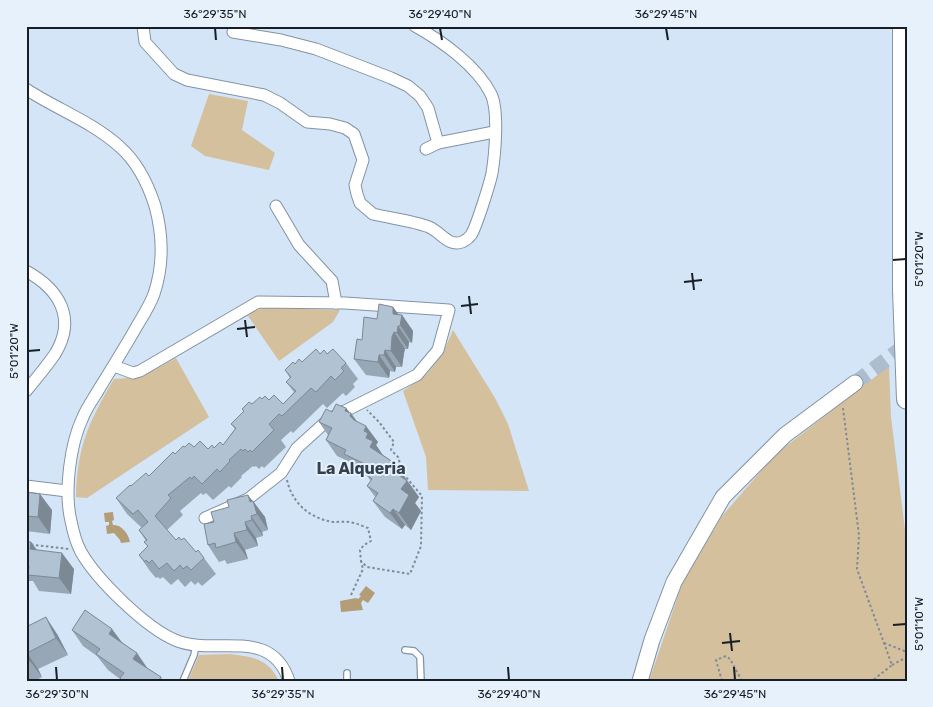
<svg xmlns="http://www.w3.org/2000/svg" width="933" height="707" font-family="Rubik,sans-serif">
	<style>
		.green { fill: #d5c09d }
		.water { fill: #b39d76 }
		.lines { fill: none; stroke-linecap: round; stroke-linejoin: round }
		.secondary-tunnel { stroke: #aebdcd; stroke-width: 15; stroke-dasharray: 15 8; stroke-linecap: butt }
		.service-casing { stroke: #8393a4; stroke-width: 8 }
		.minor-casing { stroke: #8393a4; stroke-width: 13 }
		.secondary-casing { stroke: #8393a4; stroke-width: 17 }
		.motorway-casing { stroke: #8393a4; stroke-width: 22 }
		.path { stroke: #7f8b98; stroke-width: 2; stroke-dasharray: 2.5 2.5; stroke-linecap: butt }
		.service { stroke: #fff; stroke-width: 5.5 }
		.minor { stroke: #fff; stroke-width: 11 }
		.secondary { stroke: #fff; stroke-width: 15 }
		.motorway { stroke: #fff; stroke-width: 20 }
		.wall { fill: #98a7b5 }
		.shaded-wall { fill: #7c8894 }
		.building { fill: #b1c2d3; stroke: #7c8894 }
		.ticks { fill: none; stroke: #181e25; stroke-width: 2 }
		.labels { text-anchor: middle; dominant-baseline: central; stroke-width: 4; stroke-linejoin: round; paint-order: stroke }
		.neighbourhood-label { font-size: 16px; font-weight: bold; fill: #32404f; stroke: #e7f1fc }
		.neatline { fill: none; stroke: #181e25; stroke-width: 2 }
		.ticks-label { font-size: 12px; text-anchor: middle; fill: #181e25 }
	</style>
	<rect width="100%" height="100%" fill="#d3e5f7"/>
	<g class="green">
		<polygon points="209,94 248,101 242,130 275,153 269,170 205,156 191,146"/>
		<polygon points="264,308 340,310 333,322 279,361 248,316 256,310"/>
		<polygon points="453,330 495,398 508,424 529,491 428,490 426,457 403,391 427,374 442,355"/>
		<path d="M176,358l33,59 -122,81 -11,-1c1,-50 13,-76 38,-118l27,-2z"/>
		<polygon points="889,366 891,417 907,546 907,681 649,681 682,584 722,516 776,454"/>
		<path d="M230,654c23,3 38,4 49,27h-91l11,-26z"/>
	</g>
	<g class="water">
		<path d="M113,512l1,8 -2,1 1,4c8,-1 16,9 17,17l-9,1 -1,-3 -6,-7 -7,1 -1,-8 3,-1v-3h-4l-1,-9z"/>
		<polygon points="366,586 375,593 368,603 363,600 361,603 363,610 341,612 340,601 356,598 358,599 361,596 359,595"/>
	</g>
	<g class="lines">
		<polyline class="secondary-tunnel" points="855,383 907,344"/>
		<defs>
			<g id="service">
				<polyline points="405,650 414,651 420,657 421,681"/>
				<polyline points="347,673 347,681"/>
				<polyline points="183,681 194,655 196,645"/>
			</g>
			<g id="minor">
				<path d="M143,26l2,16 29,32 13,6 77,15 16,8 27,19 23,2 15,4 9,6 9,26 -8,25 2,9 3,9 13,11c16,4 42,7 56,13 12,5 19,20 33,15 4,-2 7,-4 9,-7 5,-7 19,-52 21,-62 3,-18 7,-63 -1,-79 -14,-28 -49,-53 -76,-68"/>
				<polyline points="233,32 281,40 316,49 391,78 408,86 420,96 428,108 438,143"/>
				<path d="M26,89c30,20 67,33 94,58 17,15 28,37 35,59 8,29 9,58 -1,88 -4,11 -11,22 -17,32 -12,21 -25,42 -38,63 -5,9 -12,18 -16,28 -13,27 -19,75 -12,104 2,10 5,22 10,31 16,28 64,75 94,88 39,17 96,-15 114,41"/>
				<polyline points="426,149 438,143 494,132"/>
				<polyline points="276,206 299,245 332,281 336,303"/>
				<path d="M26,271c33,18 51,47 29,83 -9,13 -19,25 -29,37"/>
				<polyline points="114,366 133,373 140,371 258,302 345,303 449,310 438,350 417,375 329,419 297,448 281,473 248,499 205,518"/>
				<polyline points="26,486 67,491"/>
			</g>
			<polyline id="secondary" points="640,681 652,640 674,582 723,497 785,435 855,383"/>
			<polyline id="motorway" points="903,26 903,290 907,399"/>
		</defs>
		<use href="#service" class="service-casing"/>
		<use href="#minor" class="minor-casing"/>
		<use href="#secondary" class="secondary-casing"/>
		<use href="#motorway" class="motorway-casing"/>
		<g class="path">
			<polyline points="843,408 859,535 857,569 892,665 872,681"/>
			<path d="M287,480c5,23 23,39 47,42 6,0 13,-1 20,1 5,1 10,4 14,5l3,13 -7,4 -4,5 1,11 6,6 43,7 11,-28 1,-50 -22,-26 -1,-12 -8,-8 3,-8 -15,-20 -12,-12"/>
			<polyline points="26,544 69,549"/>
			<polyline points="351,595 363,569 361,561"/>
			<polyline points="884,643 907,652"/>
			<polyline points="892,665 907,657"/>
			<polyline points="722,681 716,660 726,656 730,659 742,681"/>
		</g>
		<use href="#service" class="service"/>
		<use href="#minor" class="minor"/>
		<use href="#secondary" class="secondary"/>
		<use href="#motorway" class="motorway"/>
	</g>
	<g class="wall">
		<polygon points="393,307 399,315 402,315 413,331 412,343 409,342 408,349 405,349 404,353 402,367 396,367 395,372 390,371 389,378 366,375 354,359 377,319"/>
		<polygon points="320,354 327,354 346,363 358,379 353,384 355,387 346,396 343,393 327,408 323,404 293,433 291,431 281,440 286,447 264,468 262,466 259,469 256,466 254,467 253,466 241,476 242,477 231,488 229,486 213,500 206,493 203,495 201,493 180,511 183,515 167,530 176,540 181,540 204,558 216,574 202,586 198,582 195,585 191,581 185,587 178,579 171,585 163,577 160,579 158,577 156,578 150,571 139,555 148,547 144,542 146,541 139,530 142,528 127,514 116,498 131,486 149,476 175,454 185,447 208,449 214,448 223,445 235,429 231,424 244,411 242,409 262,399 269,400 283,404 294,392 286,382 290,378 285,370 295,364 302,362"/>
		<polygon points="346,408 356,421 378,442 376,445 383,455 396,464 419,497 415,503 421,511 411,530 405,525 402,529 385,517 373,501 376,498 367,486 371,481 367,476 355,470 350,462 337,456 326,440 328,435 319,422 332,412"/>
		<polygon points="26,492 52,510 50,534 26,531"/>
		<polygon points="253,501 265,517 268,530 262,532 263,536 256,538 258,546 245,550 248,559 227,564 225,560 219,562 208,545 214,522"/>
		<polygon points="26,542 31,542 37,550 74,569 71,594 39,591 33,581 26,581"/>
		<polygon points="26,627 57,634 68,655 38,669 42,677 35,681 26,681"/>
		<polygon points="72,630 123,643 148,669 161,677 163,681 121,681 120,679 108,670 97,656 83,646"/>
	</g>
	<g class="shaded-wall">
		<polygon points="393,307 401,318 402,315 413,331 412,343 393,314"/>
		<polygon points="398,326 409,342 408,349 397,333"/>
		<polygon points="394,332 405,349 404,353 402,367 391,351 392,337"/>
		<polygon points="385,350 396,367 395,372 384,355"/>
		<polygon points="379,355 390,371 389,378 378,362"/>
		<polygon points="346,408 351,414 351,413 363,430 361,433 345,411"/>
		<polygon points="366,426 378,442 376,445 384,457 370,447 364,431"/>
		<polygon points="396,464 407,481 392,470"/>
		<polygon points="407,481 419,497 415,503 421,511 411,530 399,513 401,489"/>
		<polygon points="40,494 52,510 50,534 38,517"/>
		<polygon points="248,495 265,517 268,530 257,514 250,502"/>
		<polygon points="393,509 405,525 402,529 390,513"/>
		<polygon points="251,516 262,532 263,536 252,520"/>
		<polygon points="245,522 256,538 258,546 247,530"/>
		<polygon points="234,533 245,550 248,559 236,542"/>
		<polygon points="31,542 43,559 30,549"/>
		<polygon points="62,553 74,569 71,594 59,578"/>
		<polygon points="46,617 57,634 68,655 56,638"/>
		<polygon points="112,629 124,645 109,634"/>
		<polygon points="27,653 38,669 42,677 30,661"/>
		<polygon points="137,653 148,669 133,659"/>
	</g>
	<g class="building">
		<polygon points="379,304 393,307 393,314 402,315 400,326 398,326 397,333 394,332 392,337 391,351 385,350 384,355 379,355 378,362 354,359 357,339 362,340 364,317 377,319"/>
		<polygon points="316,349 320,354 324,350 327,354 333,349 346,363 341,368 344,371 335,380 331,376 316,392 311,388 282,416 279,414 269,424 274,430 252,452 250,450 248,452 245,449 243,451 241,449 229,460 230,461 220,472 217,469 202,484 194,476 192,479 190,477 168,495 171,498 155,516 176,540 179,537 181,540 184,538 196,552 198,550 204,558 191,570 187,566 183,569 180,565 174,571 167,563 159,569 152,560 149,563 146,560 145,562 139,555 148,546 144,542 147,540 139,530 148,522 138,510 133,514 116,498 130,485 131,486 146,473 149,476 173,452 175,454 183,446 185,447 189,443 194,447 200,441 208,449 212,445 214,448 220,442 223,445 236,428 231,424 244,411 242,409 249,402 252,404 260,397 262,399 265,396 269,400 274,395 283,404 296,391 286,382 291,377 285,370 293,362 295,364 299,359 302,362"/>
		<polygon points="336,404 346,408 345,411 351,413 350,416 354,420 366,426 364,431 368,433 366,438 373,441 370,447 396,464 392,470 407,481 401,489 409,495 399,513 393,509 390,513 373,501 378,493 367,486 372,479 366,474 368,471 363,467 365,464 344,454 346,450 326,440 332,428 319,422 326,409 332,412"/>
		<polygon points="26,492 40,494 38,517 26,516"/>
		<polygon points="248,495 250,502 253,501 257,514 251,516 252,520 245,522 247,530 234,533 236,542 216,548 215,543 208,545 204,524 214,522 211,512 229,507 227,500"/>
		<polygon points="26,542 31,542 30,549 62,553 59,578 28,575 29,566 26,566"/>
		<polygon points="85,610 112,629 109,634 137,653 133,659 161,677 158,681 123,681 120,678 124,673 96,654 100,649 72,630"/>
		<polygon points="46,617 56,638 27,653 30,661 26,663 26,627"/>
	</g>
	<path class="ticks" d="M215,28l1,12M440,28l2,12M666,28l2,12M893,260l13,-1M692,273l2,17M684,282l18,-2M469,296l2,18M461,306l17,-2M245,320l2,17M237,329l18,-2M28,351l12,-1M893,625l13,-1M730,633l2,18M722,643l18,-2M56,667l1,13M282,667l1,13M508,667l1,13M734,667l1,13"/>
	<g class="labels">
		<g class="neighbourhood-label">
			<text x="361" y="468">La Alqueria</text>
		</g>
	</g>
	<rect width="933" height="707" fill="none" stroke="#e7f1fc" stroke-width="55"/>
	<rect x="28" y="28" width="878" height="652" class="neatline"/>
	<g class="ticks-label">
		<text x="215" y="18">36°29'35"N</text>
		<text x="440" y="18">36°29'40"N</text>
		<text x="666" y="18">36°29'45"N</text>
		<text transform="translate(919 259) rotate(-90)" y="4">5°01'20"W</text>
		<text transform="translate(14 351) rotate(-90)" y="4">5°01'20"W</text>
		<text transform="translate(919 624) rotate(-90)" y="4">5°01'10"W</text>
		<text x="57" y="698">36°29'30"N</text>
		<text x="283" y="698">36°29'35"N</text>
		<text x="509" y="698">36°29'40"N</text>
		<text x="735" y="698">36°29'45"N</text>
	</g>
</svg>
